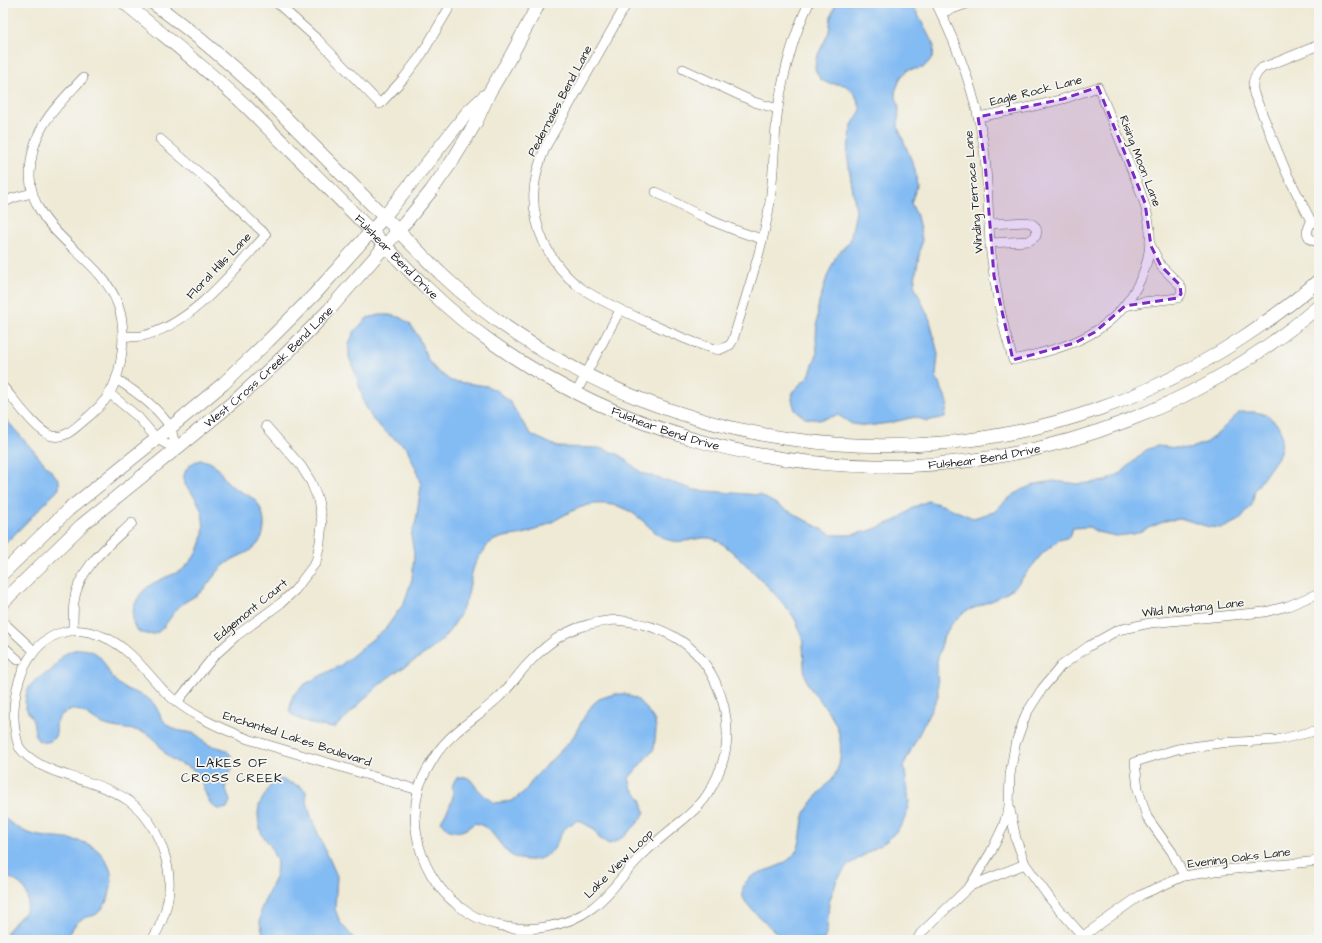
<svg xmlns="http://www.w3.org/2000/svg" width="1322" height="943" font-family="'Architects Daughter',sans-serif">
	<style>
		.water { fill: #83bbf3; stroke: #506c88 }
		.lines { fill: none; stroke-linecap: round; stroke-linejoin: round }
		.street-casing { stroke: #66645d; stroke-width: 10 }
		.secondary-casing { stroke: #66645d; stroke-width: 14 }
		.street { stroke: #fff; stroke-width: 9 }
		.secondary { stroke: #fff; stroke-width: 13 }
		.marked { fill: #7b2cbf; fill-opacity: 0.2; stroke: #7b2cbf; stroke-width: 3; stroke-dasharray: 8 5; stroke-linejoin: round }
		.labels { text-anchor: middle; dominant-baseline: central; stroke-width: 3.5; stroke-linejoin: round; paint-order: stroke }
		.street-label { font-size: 12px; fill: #1c1c1c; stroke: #f6f6f2 }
		.neighbourhood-label { font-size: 13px; letter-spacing: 1px; fill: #1c1c1c; stroke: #f6f6f2 }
	</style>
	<rect width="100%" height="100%" fill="#f6f6f2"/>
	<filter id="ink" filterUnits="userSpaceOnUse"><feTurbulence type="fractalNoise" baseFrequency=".025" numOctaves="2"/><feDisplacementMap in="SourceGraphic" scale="8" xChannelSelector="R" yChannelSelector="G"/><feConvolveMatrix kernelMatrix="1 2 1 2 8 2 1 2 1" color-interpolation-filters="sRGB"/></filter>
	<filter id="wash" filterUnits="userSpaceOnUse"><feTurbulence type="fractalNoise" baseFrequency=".012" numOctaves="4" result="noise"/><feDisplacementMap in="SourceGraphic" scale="16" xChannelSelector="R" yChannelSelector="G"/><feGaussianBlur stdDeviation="0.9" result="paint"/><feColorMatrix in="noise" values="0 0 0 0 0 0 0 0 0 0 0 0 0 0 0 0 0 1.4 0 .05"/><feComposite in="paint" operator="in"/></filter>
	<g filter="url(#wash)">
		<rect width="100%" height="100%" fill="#efead6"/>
		<g class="water">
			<polygon points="836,3 912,3 934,46 933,57 923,68 908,70 901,77 895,92 899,108 898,127 915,169 917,186 911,203 917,216 922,239 914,285 930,320 938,354 936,377 948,402 945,417 927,421 915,417 889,423 867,426 852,424 838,415 819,420 805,418 795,410 792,400 793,391 809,376 817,354 816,338 818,306 827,277 836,256 850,241 856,211 847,154 852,125 861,110 855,94 845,85 827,83 820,79 815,69 816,59 829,32 831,16"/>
			<path d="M380,315h9l11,2 10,7 8,12 10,24 8,10 15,11 36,5 10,5 13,11 15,24 7,9 26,12 41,1 19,6 24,19 53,17 65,5 72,40h17l20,-4 28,-11 17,-13 14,-6 14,4 31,13 21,-6 11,-11 16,-11 15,-6 17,-3 27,3 26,-3 15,-8 25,-23 11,-4 32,3 16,-6 11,-8 24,-23h13l13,2 12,11 4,10 -1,14 -3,8 -23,33 -3,15 -13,15 -16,8 -14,-1 -26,-8 -15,1 -34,14 -18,2 -19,-4 -8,-5 -16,1 -3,9 -11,3 -17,14 -27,33 -19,12 -32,13 -13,13 -7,11 -7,25 1,35 -34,68 5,38 -3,14 -6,11 -12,13 -41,26 -10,14 -8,22 -2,29 -3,9c-8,0 -31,2 -37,0 -7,-2 -38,-32 -42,-39 -4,-6 -3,-14 1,-19 10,-14 35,-10 49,-29 8,-11 5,-27 10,-40 4,-8 10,-14 15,-21 5,-5 10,-10 14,-16 8,-13 8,-31 4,-46 -4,-11 -12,-22 -19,-31 -4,-5 -10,-11 -12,-17 -4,-12 -3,-24 -4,-36 0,-8 -4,-17 -7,-25 -5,-13 -67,-76 -80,-81 -18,-8 -34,10 -56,-4 -11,-8 -20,-20 -33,-26 -4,-3 -9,-4 -15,-5 -33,-7 -52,17 -82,27 -12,5 -28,2 -40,11 -3,2 -4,5 -6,8 -13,14 -12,25 -16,43 -4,14 -12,30 -22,41 -18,22 -46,31 -67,50 -16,14 -29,30 -45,43 -16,-2 -33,-5 -45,-16l4,-17 12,-11 36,-19 45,-37 18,-25 8,-24 2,-25 -3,-19 5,-14 5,-36 -6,-18 -8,-19 -19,-14 -15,-14 -9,-17 -7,-25 -8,-21v-13l5,-12 13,-14z"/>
			<polygon points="3,416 59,480 59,489 3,546"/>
			<path d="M200,460c20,1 19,17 33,27 7,5 15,7 21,12 12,12 14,35 2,47 -8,8 -20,10 -29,17 -11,8 -17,20 -26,29 -6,5 -14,8 -20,13 -12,10 -18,33 -35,29 -8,-1 -13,-7 -13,-14 -2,-18 11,-34 27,-40 7,-4 15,-6 22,-10 5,-5 10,-10 14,-16 10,-16 10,-39 0,-55 -3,-6 -10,-11 -12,-17 -2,-12 7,-20 16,-22z"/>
			<path d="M80,649c28,1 22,23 40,36 9,7 21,8 30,15 10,8 9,21 22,28 7,4 16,3 23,6 5,2 8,7 12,10 7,4 16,2 22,9 11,12 -1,19 -3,30 -1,7 2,12 4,18l-3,7c-21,8 -22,-25 -30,-35 -8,-8 -18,-8 -27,-15 -9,-7 -12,-18 -22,-24 -12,-6 -31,-4 -45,-10 -12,-4 -21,-18 -35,-13 -7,3 -12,9 -12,16 0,3 1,6 -1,9 -2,5 -8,7 -13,6 -10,-2 -6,-13 -9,-20 -1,-5 -5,-9 -7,-14 -3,-12 3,-25 14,-31 4,-3 9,-4 13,-8 2,-2 3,-5 5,-7 5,-9 13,-12 22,-13z"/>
			<path d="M614,694h12l12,6 8,8 9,13 1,9 -2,19 -25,29 3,11 9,10 4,13c-6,12 -23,29 -36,32l-10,-6 -5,-9 -16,-9c-7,4 -13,7 -17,14 -3,5 -5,14 -10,18 -6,5 -13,8 -20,8 -23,1 -27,-13 -40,-28 -4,-5 -10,-7 -16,-9 -11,8 -15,11 -28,6l-6,-8c4,-7 9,-14 11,-21 3,-10 -3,-11 4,-22 15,-4 14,3 23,12 4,5 10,9 15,13l18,-2 13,-10 9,-13 38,-39 15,-27 6,-8 6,-5z"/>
			<polygon points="281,779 301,787 306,791 306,798 312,820 337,876 335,909 340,922 355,940 265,940 260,923 261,909 276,875 277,862 270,845 262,835 259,825 258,814 259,805 273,781"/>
			<path d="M3,817c7,6 15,11 23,15 26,11 64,-1 80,29 5,8 7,17 5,26 -2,11 -6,22 -16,28 -6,2 -12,2 -17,7 -6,5 -9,14 -16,18 -5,2 -46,0 -55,0v-9c8,-11 25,-19 20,-35 -1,-4 -3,-9 -6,-11 -5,-5 -12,-6 -18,-12z"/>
		</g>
	</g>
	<g filter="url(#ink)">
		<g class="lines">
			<defs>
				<g id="street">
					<polyline points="277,3 317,39 380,104 403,79 422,54 452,3"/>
					<path d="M627,3l-81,143c-15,34 -17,63 -2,97 8,16 20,32 34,43 20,14 45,25 67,35 24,11 49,23 74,29l11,-5 3,-5c13,-45 30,-92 37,-138 4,-31 4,-63 8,-94 6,-37 15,-72 31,-105"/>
					<path d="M936,3c22,44 39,89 47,138 5,34 5,69 7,103 4,39 11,78 23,116 56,-13 104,-26 129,-84 7,-17 10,-35 7,-53 -3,-20 -11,-39 -19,-57 -10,-27 -21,-53 -32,-79l-35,12 -32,8 -53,10"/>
					<polyline points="941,13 969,3"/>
					<polyline points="683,69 754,102 778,109"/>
					<path d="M656,192c36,21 66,35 106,47"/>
					<polyline points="3,203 13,198 32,193"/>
					<path d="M1319,222h-4l-5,2 -3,8c1,6 5,10 12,9"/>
					<path d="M1312,223l-25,-49 -33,-80c-3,-11 0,-19 8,-26l57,-23"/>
					<path d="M989,224l38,-2c8,2 11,6 9,14l-7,5 -39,2"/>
					<polyline points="1125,306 1143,302 1178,298 1181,294 1182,289 1180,285 1161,266 1151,246"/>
					<path d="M123,336c6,0 13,1 19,0 50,-11 91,-65 124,-101l-56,-53 -50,-43"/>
					<path d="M116,379c19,12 42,28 54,48 3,6 4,15 6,22"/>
					<path d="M3,387c11,12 34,45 49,49 11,3 21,-6 29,-13 10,-8 22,-19 29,-30 13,-24 17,-63 8,-88 -18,-51 -87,-71 -88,-129 0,-46 24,-67 53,-98"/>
					<polyline points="109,393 138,417 157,439 176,449"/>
					<polyline points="576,393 620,310"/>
					<path d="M615,620c23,2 44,7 63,19 33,20 50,61 49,98 -1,20 -9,41 -20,58 -5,9 -15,17 -23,24 -15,12 -30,24 -43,37 -17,17 -30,38 -49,52 -27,20 -64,25 -95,17 -58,-15 -92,-76 -79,-134 3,-13 12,-27 19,-38 16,-23 44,-38 63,-57 10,-9 17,-20 25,-29 28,-31 49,-43 90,-47z"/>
					<polyline points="3,622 30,647"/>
					<path d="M73,631c0,-10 0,-20 1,-29 4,-34 35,-57 58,-79"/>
					<polyline points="3,646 18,660"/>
					<polyline points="177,702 214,656 236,636 281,603 295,590 316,562 320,542 322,523 318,500 311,482 301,466 266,426"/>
					<polyline points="1184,876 1172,852 1147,817 1138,789 1135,762 1177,749 1220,743 1277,740 1319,730"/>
					<polyline points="970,886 991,852 1003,827 1009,807"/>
					<polyline points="1083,936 1141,895 1184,876 1215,871 1319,861"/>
					<path d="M152,940c16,-25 22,-55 13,-84 -17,-56 -48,-65 -99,-81 -17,-5 -36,-13 -47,-28 -19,-58 17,-140 85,-110 25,10 42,35 60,54 24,23 53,36 84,48l170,51"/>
					<polyline points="920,940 918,938 921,933 970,886 1025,864"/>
					<polyline points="1086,940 1051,900 1025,864 1016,839 1009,805 1010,775 1015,745 1026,714 1042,689 1061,666 1089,646 1118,630 1150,623 1265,612 1288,606 1319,593"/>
				</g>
				<g id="secondary">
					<path id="s1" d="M125,3c40,34 82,66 120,102 42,42 85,84 127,127 37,39 74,78 118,109 251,178 594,166 829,-35"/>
					<path d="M153,3c35,25 68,53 100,82l187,188c57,54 126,96 200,126 199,79 423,57 602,-61 27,-18 53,-36 77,-58"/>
					<polyline points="3,573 68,510 170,428 223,384 268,341 314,295 384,217 467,113 485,96"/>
					<path id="s2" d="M3,602l79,-77 154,-125 49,-45 44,-45 76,-87 26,-32 22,-31 23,-38 13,-29 23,-39 27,-51"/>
				</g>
			</defs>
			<use href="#street" class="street-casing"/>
			<use href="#secondary" class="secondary-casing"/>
			<use href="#street" class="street"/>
			<use href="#secondary" class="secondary"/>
		</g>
	</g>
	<path class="marked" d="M1098,87l47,116 6,43 10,20 19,19 1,9 -3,4 -53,8 -30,26 -20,11 -62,17 -19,-84 -9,-114 -7,-45 85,-18z"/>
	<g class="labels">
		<g class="street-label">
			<text transform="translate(1036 91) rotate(-14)">Eagle Rock Lane</text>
			<text transform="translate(560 101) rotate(-62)">Pedernales Bend Lane</text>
			<text transform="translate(1140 161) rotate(69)">Rising Moon Lane</text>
			<text transform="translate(974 192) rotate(-95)">Winding Terrace Lane</text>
			<text stroke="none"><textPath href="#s1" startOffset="372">Fulshear Bend Drive</textPath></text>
			<text transform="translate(219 266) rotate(-46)">Floral Hills Lane</text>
			<text stroke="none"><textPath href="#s2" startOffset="355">West Cross Creek Bend Lane</textPath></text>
			<text stroke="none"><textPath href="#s1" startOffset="695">Fulshear Bend Drive</textPath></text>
			<text stroke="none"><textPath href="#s1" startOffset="1019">Fulshear Bend Drive</textPath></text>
			<text transform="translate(1193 608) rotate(-6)">Wild Mustang Lane</text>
			<text transform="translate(251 610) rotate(-39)">Edgemont Court</text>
			<text transform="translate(297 739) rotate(18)">Enchanted Lakes Boulevard</text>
			<text transform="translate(1239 858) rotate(-7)">Evening Oaks Lane</text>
			<text transform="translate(619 864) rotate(-45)">Lake View Loop</text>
		</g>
		<g class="neighbourhood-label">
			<text x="232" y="763">LAKES OF<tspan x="232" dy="15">CROSS CREEK</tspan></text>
		</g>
	</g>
	<rect width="1322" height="943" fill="none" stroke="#f6f6f2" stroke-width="16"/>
</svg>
